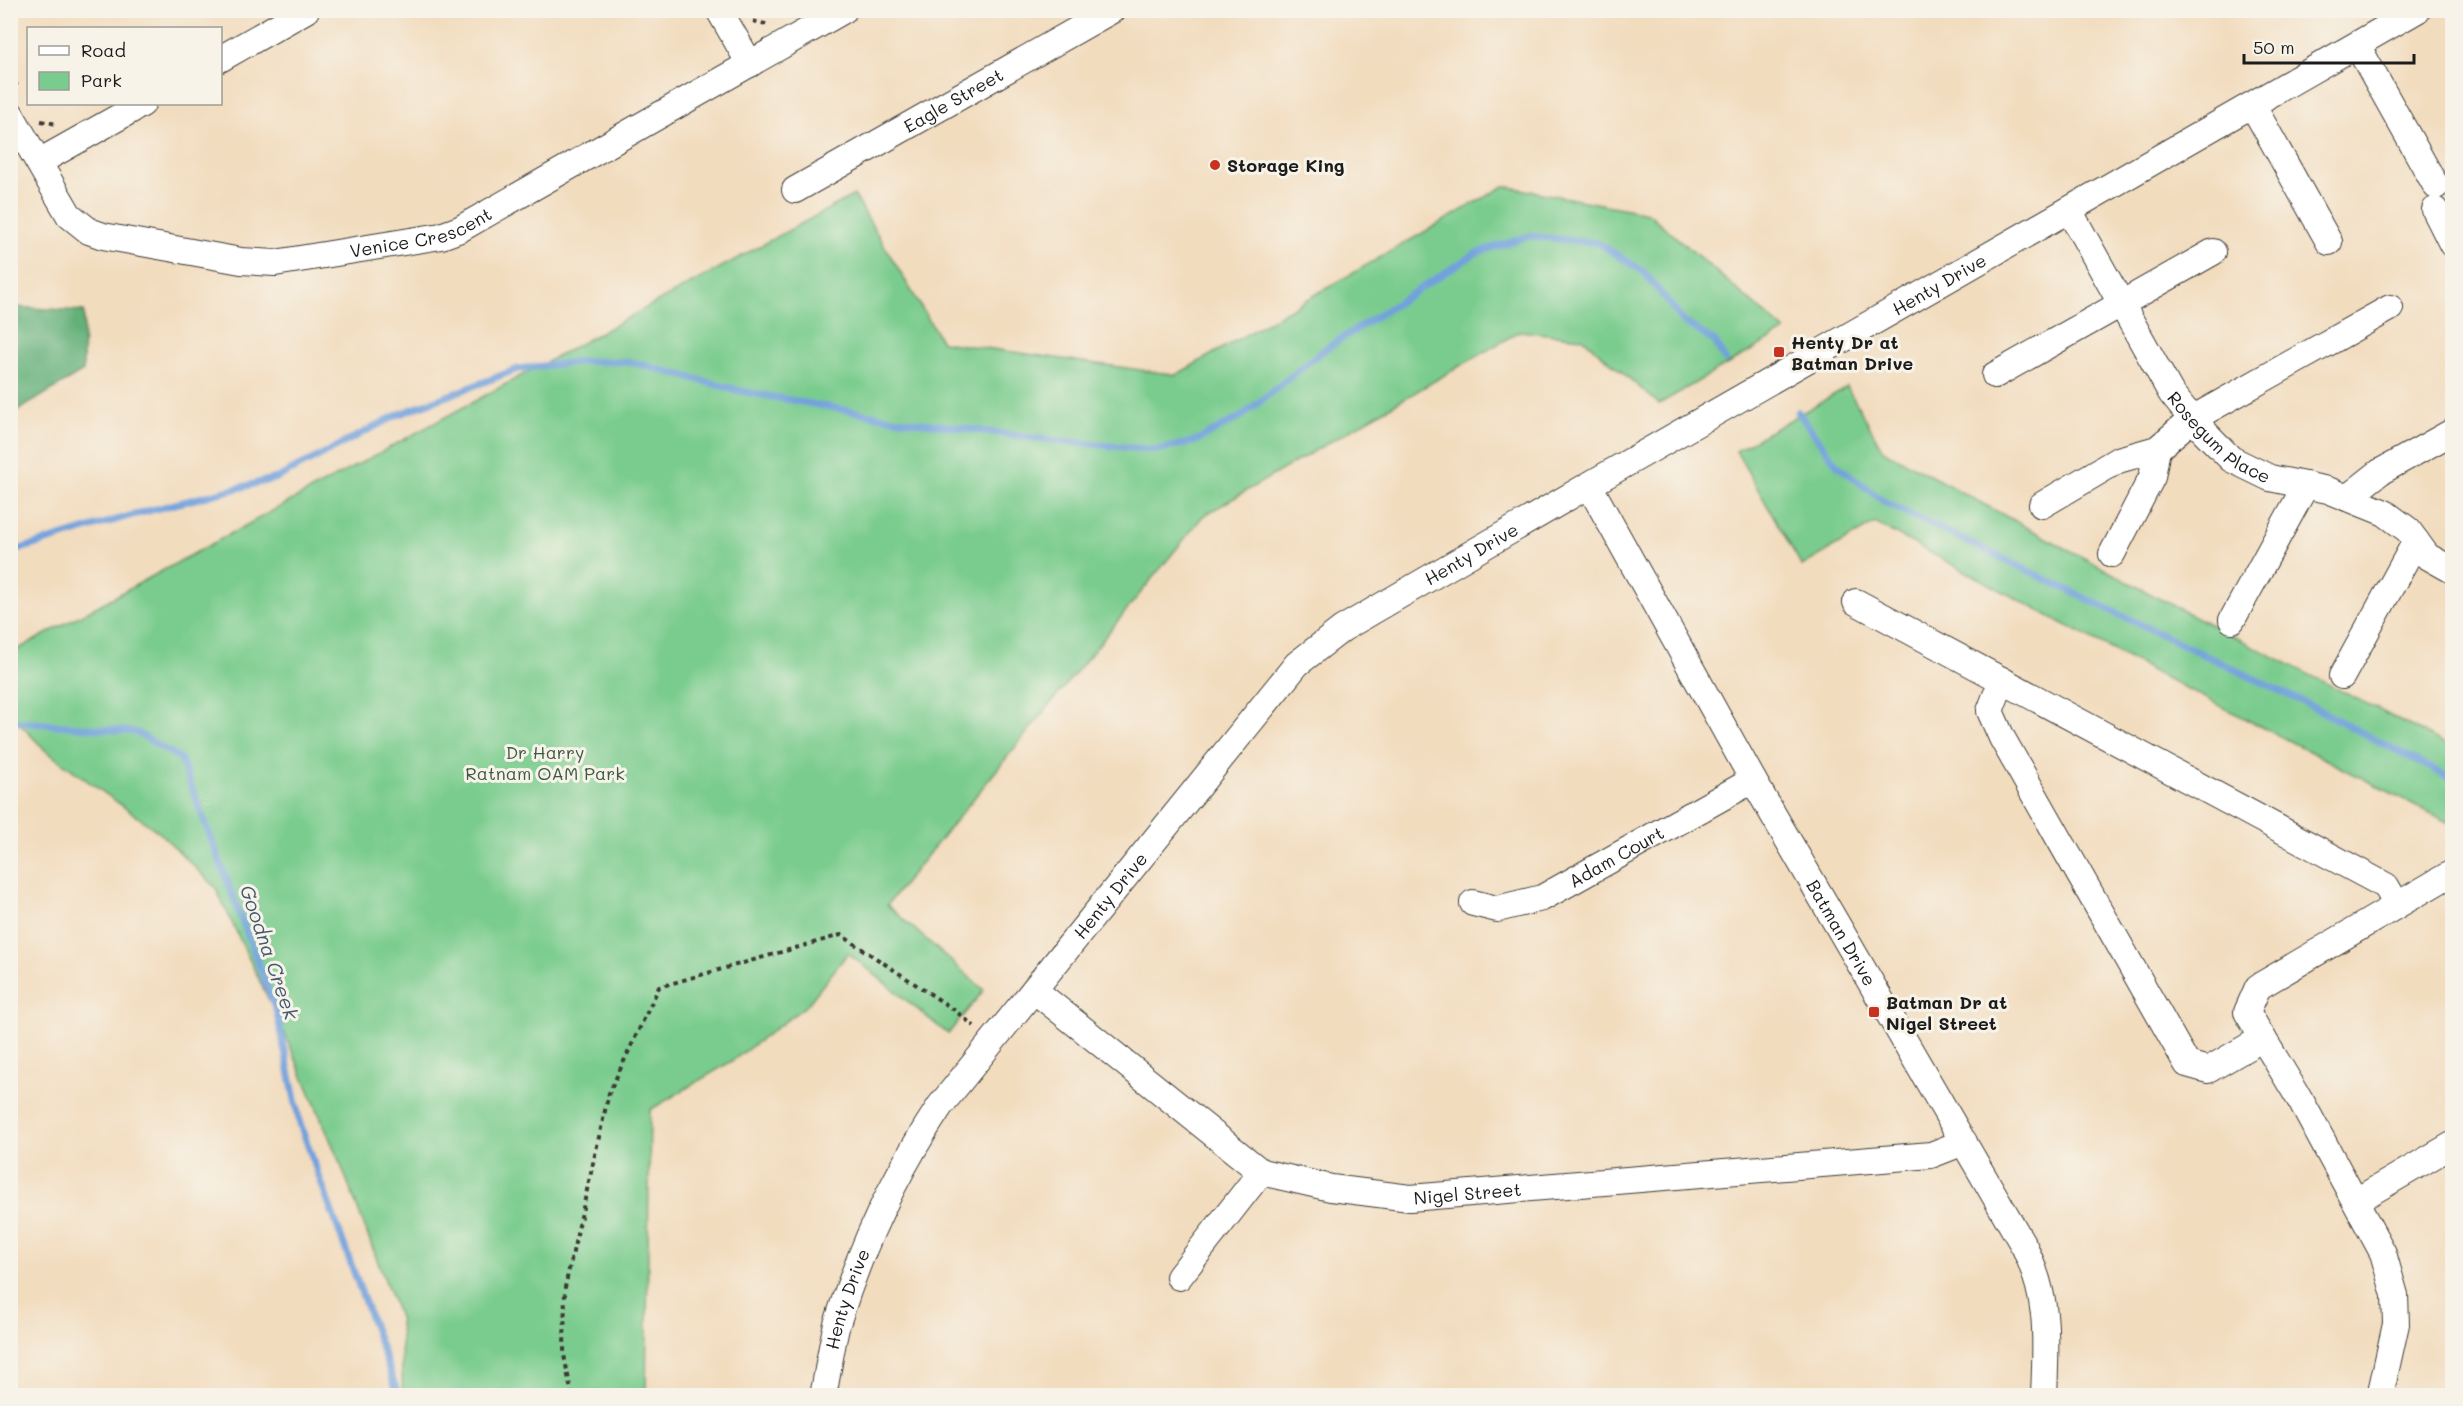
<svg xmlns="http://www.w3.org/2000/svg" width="2463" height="1406" font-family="Mali,sans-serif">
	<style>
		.green { fill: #7acc8e; stroke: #4b7455; stroke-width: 1.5 }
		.forest { fill: #63b079; stroke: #40664a; stroke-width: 1.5 }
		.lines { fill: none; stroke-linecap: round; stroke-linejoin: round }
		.stream { stroke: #72a1db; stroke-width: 7 }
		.minor-casing { stroke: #3c3934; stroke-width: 28 }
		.path { stroke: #3c3934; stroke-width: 4; stroke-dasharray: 4.5 4.5; stroke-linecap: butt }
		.minor { stroke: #fff; stroke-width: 26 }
		.poi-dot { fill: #c8321e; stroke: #f7f3e8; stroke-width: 2 }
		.labels { text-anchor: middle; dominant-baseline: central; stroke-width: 6; stroke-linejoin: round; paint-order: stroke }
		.street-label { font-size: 18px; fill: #1c1c1c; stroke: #f7f3e8 }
		.poi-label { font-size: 18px; font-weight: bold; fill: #1c1c1c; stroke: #f7f3e8; text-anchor: start }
		.park-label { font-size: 18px; fill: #3d5a44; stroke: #f7f3e8 }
		.water-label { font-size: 20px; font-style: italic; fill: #435872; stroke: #f7f3e8 }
	</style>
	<rect width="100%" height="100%" fill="#f7f3e8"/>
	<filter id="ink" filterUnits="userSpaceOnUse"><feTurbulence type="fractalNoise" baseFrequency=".0167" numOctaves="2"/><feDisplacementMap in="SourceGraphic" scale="12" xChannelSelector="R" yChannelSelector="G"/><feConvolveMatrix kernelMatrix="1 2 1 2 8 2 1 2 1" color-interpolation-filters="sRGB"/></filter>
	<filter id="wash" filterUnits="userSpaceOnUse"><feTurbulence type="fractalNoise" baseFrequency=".008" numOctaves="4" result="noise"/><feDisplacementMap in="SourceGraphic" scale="24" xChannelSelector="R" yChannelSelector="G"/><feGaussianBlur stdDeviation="1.35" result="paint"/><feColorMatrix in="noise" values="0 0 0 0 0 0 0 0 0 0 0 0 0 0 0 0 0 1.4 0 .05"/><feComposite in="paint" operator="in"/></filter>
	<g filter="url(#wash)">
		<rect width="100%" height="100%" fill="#f2dcbe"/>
		<g class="green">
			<polygon points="1504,186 1648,213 1785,331 1659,404 1582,338 1520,331 1203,516 887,905 984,990 948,1034 848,953 807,1005 732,1061 650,1110 646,1395 403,1395 400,1320 343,1170 284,1032 215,887 160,833 46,751 11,715 11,653 854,195 942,342 1176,375"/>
			<polygon points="1847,387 1883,450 2162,600 2452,747 2452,824 2152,671 1875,523 1802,566 1736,451"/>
		</g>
		<polygon class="forest" points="11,307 84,311 83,371 11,415"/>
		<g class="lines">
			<g class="stream">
				<polyline points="1798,412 1837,465 1886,503 2303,702 2452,779"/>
				<polyline points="10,552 136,514 277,478 397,415 518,369 585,361 631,362 741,391 894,419 1057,441 1157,450 1196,441 1242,416 1325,349 1476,253 1529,236 1598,243 1644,272 1683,321 1715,342 1725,360"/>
				<polyline points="10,721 136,732 181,759 277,1013 300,1124 399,1396"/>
			</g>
		</g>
	</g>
	<g filter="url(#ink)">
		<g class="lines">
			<defs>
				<g id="minor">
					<polyline points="719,10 750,64"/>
					<polyline points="2357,45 2436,186"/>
					<polyline points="220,59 306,10"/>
					<polyline points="2253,106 2329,242"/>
					<path id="s1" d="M10,113l59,102 20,16 14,5 138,25 34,2 166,-27 19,-7 384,-219"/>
					<polyline points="39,162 142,104"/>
					<path id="s2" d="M795,190l317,-180"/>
					<path id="s3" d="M2069,210l102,183 21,26 39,40 39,19 58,12 57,23 23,17 19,26 25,14"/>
					<polyline points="2435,210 2452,244"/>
					<polyline points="1995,375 2213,252"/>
					<path id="s4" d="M1589,485l164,295 272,468c25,54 21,91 19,148"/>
					<polyline points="2347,498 2380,472 2452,432"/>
					<polyline points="2042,505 2118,460 2157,449 2192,419 2390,308"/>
					<polyline points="2112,554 2152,477 2157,449"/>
					<polyline points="1856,602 2386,886 2397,905"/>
					<polyline points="2232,620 2306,485"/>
					<polyline points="2342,676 2416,541"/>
					<polyline points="2002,680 1990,711 2002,738 2187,1064 2208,1070 2263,1038"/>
					<path id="s5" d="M1473,903l24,6 45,-11 211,-118"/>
					<path id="s6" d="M1034,990l227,182 70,16 79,10 521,-43 33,-13"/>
					<polyline points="2356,1201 2452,1145"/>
					<polyline points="1179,1277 1261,1172"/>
					<path id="s7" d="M823,1396c5,-24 8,-49 14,-72 24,-78 58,-150 103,-218l357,-442 45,-35 247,-144 828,-475"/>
					<polyline points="2380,1396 2396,1324 2395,1295 2383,1253 2302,1103 2247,1012 2258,987 2452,873"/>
				</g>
			</defs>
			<use href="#minor" class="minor-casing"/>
			<g class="path">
				<polyline points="753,21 769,25"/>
				<polyline points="10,74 17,86 10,89"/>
				<polyline points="41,121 57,124"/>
				<polyline points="572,1396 564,1355 565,1287 609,1093 659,987 841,935 953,1009 974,1026"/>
			</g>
			<use href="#minor" class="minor"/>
		</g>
	</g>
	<g class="poi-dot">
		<circle cx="1215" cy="165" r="6"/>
		<rect x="1773" y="346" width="12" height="12" rx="3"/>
		<rect x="1868" y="1006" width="12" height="12" rx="3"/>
	</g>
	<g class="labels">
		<g class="street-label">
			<text stroke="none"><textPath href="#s2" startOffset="182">Eagle Street</textPath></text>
			<text stroke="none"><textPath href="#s1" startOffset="482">Venice Crescent</textPath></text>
			<text stroke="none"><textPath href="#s7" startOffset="1630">Henty Drive</textPath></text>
			<text stroke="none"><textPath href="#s3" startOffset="276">Rosegum Place</textPath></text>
			<text stroke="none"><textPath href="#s7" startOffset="1090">Henty Drive</textPath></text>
			<text stroke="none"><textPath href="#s5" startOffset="156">Adam Court</textPath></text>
			<text stroke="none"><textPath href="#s7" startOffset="586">Henty Drive</textPath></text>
			<text stroke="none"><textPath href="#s4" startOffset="514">Batman Drive</textPath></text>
			<text stroke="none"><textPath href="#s6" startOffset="500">Nigel Street</textPath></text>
			<text stroke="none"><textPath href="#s7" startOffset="100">Henty Drive</textPath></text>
		</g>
		<g class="poi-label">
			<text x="1227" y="165">Storage King</text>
			<text x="1791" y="342">Henty Dr at<tspan x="1791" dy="21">Batman Drive</tspan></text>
			<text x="1886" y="1002">Batman Dr at<tspan x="1886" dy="21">Nigel Street</tspan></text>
		</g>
		<g class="park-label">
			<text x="545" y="752">Dr Harry<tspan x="545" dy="21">Ratnam OAM Park</tspan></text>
		</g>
		<g class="water-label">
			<text transform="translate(270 952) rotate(71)">Goodna Creek</text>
		</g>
	</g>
	<rect width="2463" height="1406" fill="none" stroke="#f7f3e8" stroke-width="36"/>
	<rect x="27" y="27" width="195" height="78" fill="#f7f3e8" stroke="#9f9d96" stroke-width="1.5"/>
	<rect x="39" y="46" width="30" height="9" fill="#ffffff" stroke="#9f9d96" stroke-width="1.5"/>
	<text x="81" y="57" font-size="18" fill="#1c1c1c">Road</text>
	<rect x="39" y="72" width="30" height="18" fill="#7acc8e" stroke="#9f9d96" stroke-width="1.5"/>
	<text x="81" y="87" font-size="18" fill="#1c1c1c">Park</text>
	<path d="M2244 54v9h170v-9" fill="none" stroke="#1c1c1c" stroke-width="3"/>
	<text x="2253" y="54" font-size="18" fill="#1c1c1c" stroke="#f7f3e8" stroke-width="4.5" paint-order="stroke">50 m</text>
</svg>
